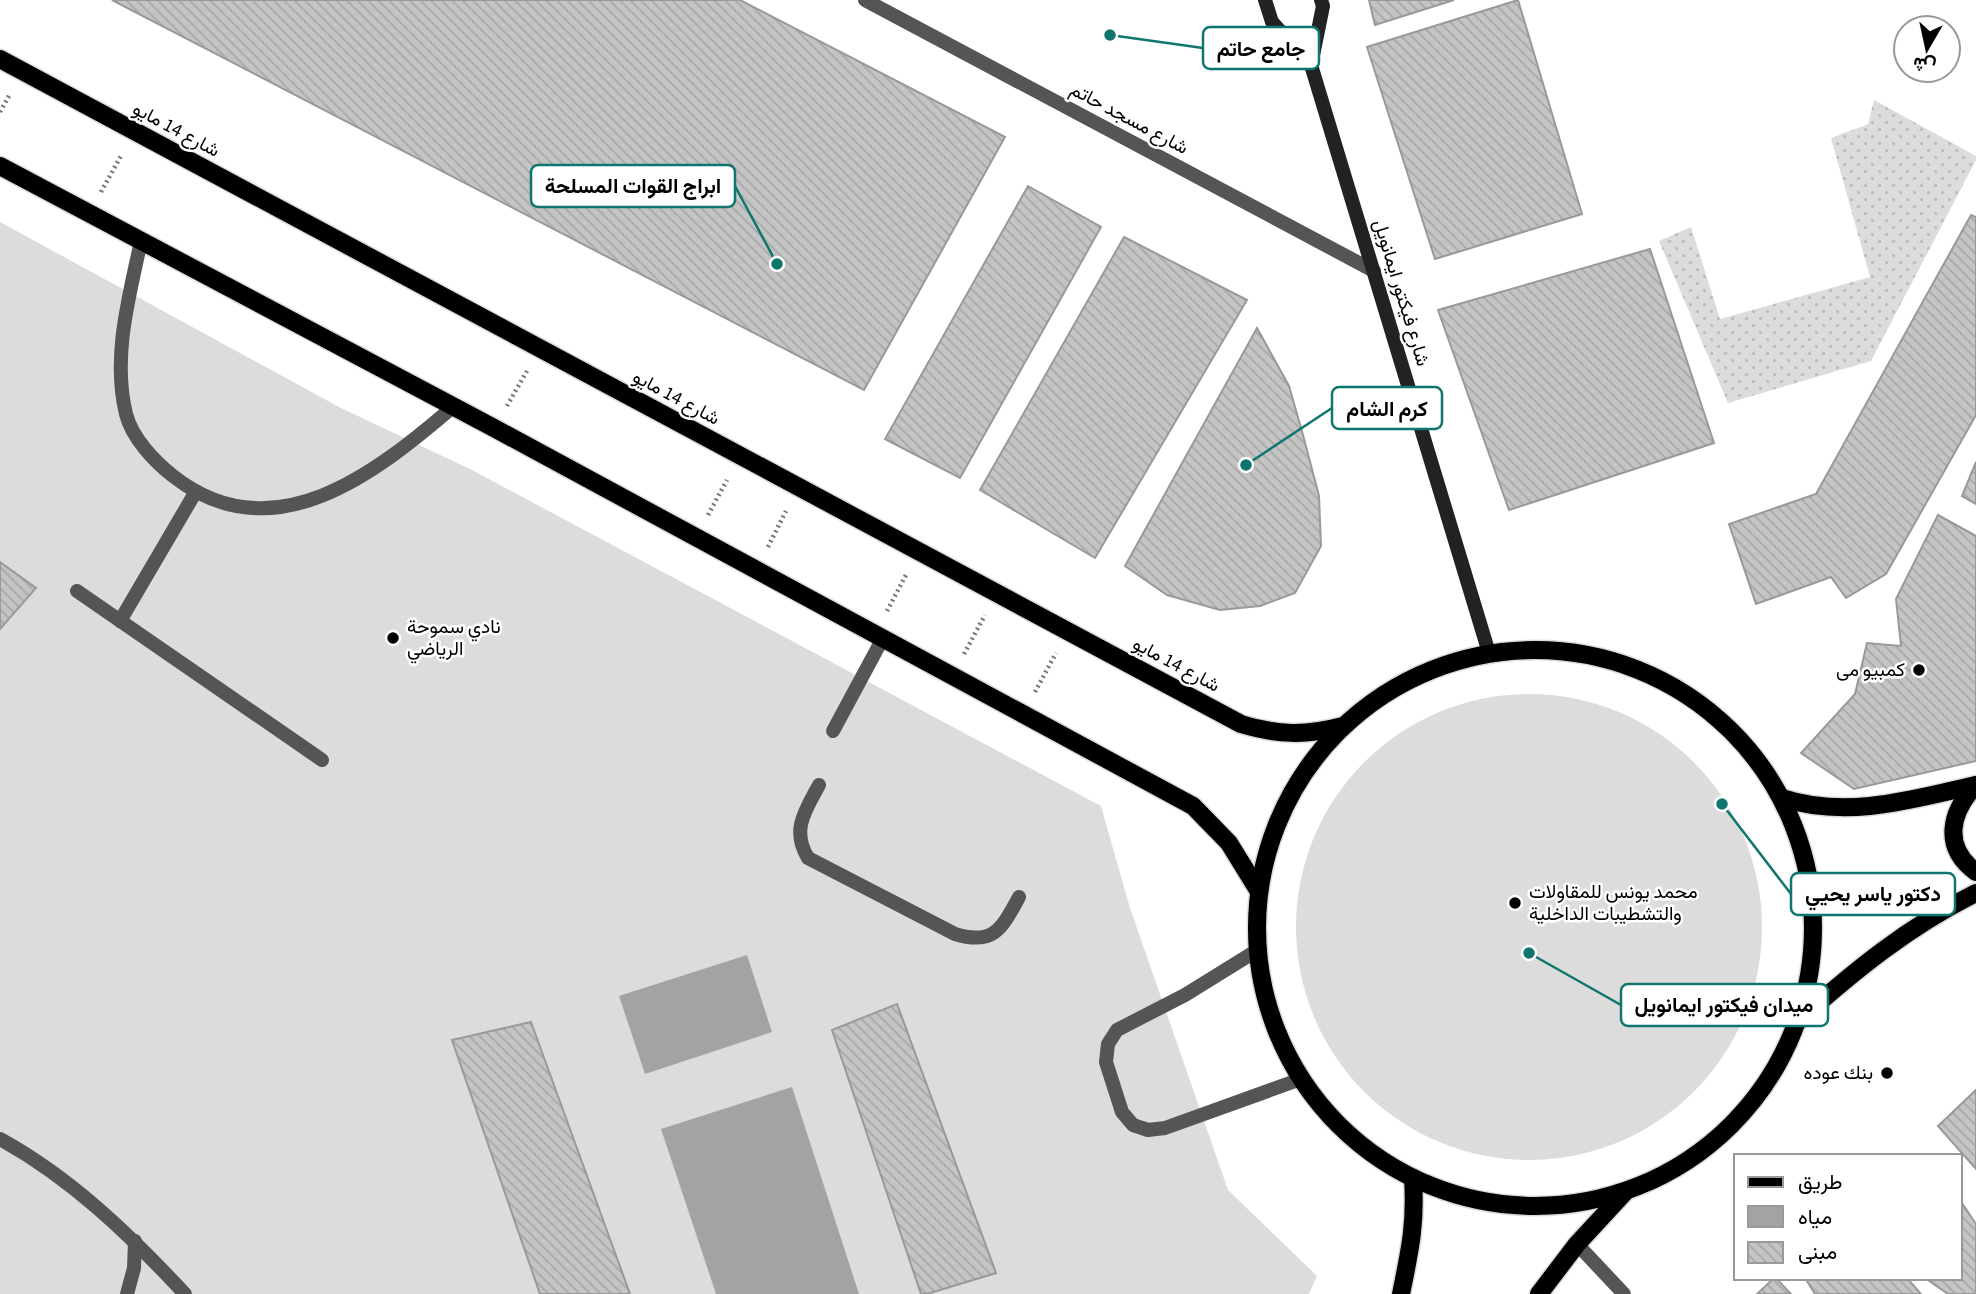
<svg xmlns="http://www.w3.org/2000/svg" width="1976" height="1294" font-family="'Source Sans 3',Vazirmatn,sans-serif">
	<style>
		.grass { fill: url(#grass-dots) }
		.garden { fill: #dcdcdc }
		.water { fill: #a3a3a3 }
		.building { fill: url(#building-back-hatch); stroke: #999; stroke-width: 2 }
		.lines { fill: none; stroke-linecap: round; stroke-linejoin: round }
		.primary-casing { stroke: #dbdbdb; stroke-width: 21 }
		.path { stroke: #777; stroke-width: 4.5; stroke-dasharray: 2 3.5; stroke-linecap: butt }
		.lane { stroke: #555; stroke-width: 14 }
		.street { stroke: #555; stroke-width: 14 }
		.secondary { stroke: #222; stroke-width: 14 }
		.primary { stroke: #000; stroke-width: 18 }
		.poi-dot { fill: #000; stroke: #fff; stroke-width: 2.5 }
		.labels { text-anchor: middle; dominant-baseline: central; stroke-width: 5; stroke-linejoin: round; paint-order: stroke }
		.street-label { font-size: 19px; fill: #000; stroke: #fff }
		.poi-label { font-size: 19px; fill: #000; stroke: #fff; text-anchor: start }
		.leader { fill: none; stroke: #0f766e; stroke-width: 2.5 }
		.callout-dot { fill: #0f766e; stroke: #fff; stroke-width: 2.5 }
		.callout { fill: #fff; stroke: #0f766e; stroke-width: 2.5 }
		.callout-label { font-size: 21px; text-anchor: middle; font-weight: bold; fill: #000 }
	</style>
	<defs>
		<pattern id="grass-dots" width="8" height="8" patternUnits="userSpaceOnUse" patternTransform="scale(1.75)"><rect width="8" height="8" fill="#dcdcdc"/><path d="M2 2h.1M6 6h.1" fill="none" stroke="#bbb" stroke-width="1.8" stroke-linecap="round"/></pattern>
		<pattern id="building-back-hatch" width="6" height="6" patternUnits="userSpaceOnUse" patternTransform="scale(1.75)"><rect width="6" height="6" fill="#c4c4c4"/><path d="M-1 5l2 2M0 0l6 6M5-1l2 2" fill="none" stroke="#a7a7a7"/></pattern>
	</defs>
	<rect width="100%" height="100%" fill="#fff"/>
	<polygon class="grass" points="1874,100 1976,156 1976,160 1871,361 1728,403 1659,241 1691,227 1720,319 1870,277 1831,138 1868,124"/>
	<g class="garden">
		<polygon points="0,222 339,407 472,470 1101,806 1130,908 1228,1190 1317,1276 1309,1294 0,1294"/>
		<circle cx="1529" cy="927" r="233"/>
	</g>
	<g class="water">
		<polygon points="747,955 772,1032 645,1074 619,996"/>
		<polygon points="792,1087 859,1294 716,1294 661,1129"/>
	</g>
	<g class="building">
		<polygon points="112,0 740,0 1005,137 864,390"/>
		<polygon points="1369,0 1454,0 1375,25"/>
		<polygon points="1518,0 1582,214 1435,259 1367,47"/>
		<polygon points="1028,186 1101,227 960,478 885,439"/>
		<polygon points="1971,215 1976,217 1976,415 1886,574 1846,598 1831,577 1756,604 1729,524 1816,494"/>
		<polygon points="1124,237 1247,300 1095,558 980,490"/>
		<polygon points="1650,249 1714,443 1509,510 1438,310"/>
		<polygon points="1257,328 1289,386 1303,435 1319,496 1321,546 1295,593 1260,606 1220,610 1167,595 1125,566"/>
		<polygon points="1976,462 1976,504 1962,496"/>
		<polygon points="1938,515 1976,536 1976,761 1854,789 1801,753 1855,694 1867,643 1901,646 1896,599"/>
		<polygon points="0,562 36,588 0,629"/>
		<polygon points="897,1004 996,1273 927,1294 921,1294 832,1030"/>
		<polygon points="531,1022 630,1294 540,1294 452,1040"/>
		<polygon points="1976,1090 1976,1169 1938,1126"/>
		<polygon points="1960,1200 1976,1224 1976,1294 1948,1294 1925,1278 1960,1278"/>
		<polygon points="1776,1278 1791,1294 1757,1294 1774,1278"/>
		<polygon points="1805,1278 1907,1278 1921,1294 1815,1294"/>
	</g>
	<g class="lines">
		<defs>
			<g id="primary">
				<path d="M0,59l1241,665c36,11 65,12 102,2"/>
				<polyline points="0,166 494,428 1193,806 1229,843 1258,890"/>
				<circle cx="1535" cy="928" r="278"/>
				<path d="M1976,785c-26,27 -34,62 0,87"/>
				<path d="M1782,798c65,21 129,2 194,-13"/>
				<path d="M1798,1021c56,-50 111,-95 178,-128"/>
				<path d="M1401,1294c9,-44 15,-70 12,-116"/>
				<polyline points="1539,1294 1577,1244 1626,1191"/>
			</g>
		</defs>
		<use href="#primary" class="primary-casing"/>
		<g class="path">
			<polyline points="0,112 10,94"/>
			<polyline points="101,192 122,154"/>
			<polyline points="507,406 527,371"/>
			<polyline points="708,515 727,480"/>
			<polyline points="768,547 786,511"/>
			<polyline points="887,611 907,573"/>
			<polyline points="964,654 985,615"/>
			<polyline points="1035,692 1056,653"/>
		</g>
		<g class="lane">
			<path d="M141,241c-12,56 -29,116 -15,173 6,24 29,48 47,62 100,79 203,-3 281,-70"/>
			<polyline points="77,591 322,760"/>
			<polyline points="120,621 195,493"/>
			<polyline points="833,731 883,638"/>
			<path d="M819,785c-14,26 -28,45 -11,73l147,76c39,12 47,-6 64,-37"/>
			<polyline points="1256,951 1185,995 1117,1030 1108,1044 1106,1062 1122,1112 1133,1125 1148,1130 1165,1128 1301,1079"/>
			<path d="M0,1139c71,39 130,96 185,155"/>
			<polyline points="127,1294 134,1268 135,1241"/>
		</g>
		<g class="street">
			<polyline points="865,0 1374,271"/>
			<polyline points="1577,1244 1624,1294"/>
		</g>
		<g class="secondary">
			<polyline points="1265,0 1272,22 1311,65 1489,653"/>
			<polyline points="1311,65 1323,6 1321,0"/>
		</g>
		<use href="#primary" class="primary"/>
	</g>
	<g class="poi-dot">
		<circle cx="393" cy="638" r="7"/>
		<circle cx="1919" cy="670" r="7"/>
		<circle cx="1515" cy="903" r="7"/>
		<circle cx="1887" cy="1073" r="7"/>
	</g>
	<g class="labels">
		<g class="street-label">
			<text transform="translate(1129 119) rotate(28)">شارع مسجد حاتم</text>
			<text transform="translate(176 130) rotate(28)">شارع 14 مايو</text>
			<text transform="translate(1401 293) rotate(73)">شارع فيكتور ايمانويل</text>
			<text transform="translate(676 398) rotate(28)">شارع 14 مايو</text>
			<text transform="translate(1176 665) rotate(28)">شارع 14 مايو</text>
		</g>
		<g class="poi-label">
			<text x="407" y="627">نادي سموحة<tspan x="407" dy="22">الرياضي</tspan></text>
			<text x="1905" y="670" text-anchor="end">كمبيو مى</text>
			<text x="1529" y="892">محمد يونس للمقاولات<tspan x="1529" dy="22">والتشطيبات الداخلية</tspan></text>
			<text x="1873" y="1073" text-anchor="end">بنك عوده</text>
		</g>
	</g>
	<path class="leader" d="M1110 35L1203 48M777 264L735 186M1246 465L1332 408M1722 804L1791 894M1529 953L1621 1005"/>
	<g class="callout-dot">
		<circle cx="1110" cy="35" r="7"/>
		<circle cx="777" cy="264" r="7"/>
		<circle cx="1246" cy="465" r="7"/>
		<circle cx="1722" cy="804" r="7"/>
		<circle cx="1529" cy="953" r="7"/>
	</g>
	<g class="callout">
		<rect x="1203" y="27" width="116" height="42" rx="7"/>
		<rect x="531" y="165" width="204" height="42" rx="7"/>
		<rect x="1332" y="387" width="110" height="42" rx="7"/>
		<rect x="1791" y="873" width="164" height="42" rx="7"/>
		<rect x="1621" y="984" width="207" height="42" rx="7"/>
	</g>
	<g class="callout-label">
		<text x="1261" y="56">جامع حاتم</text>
		<text x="633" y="193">ابراج القوات المسلحة</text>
		<text x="1387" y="416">كرم الشام</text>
		<text x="1873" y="901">دكتور ياسر يحيي</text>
		<text x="1724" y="1012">ميدان فيكتور ايمانويل</text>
	</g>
	<rect x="1734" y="1154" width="228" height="126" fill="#ffffff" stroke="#999999" stroke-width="2"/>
	<rect x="1748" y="1177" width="35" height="10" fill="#000000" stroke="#999999" stroke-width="2"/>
	<text x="1798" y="1189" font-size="21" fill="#000000">طريق</text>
	<rect x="1748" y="1206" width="35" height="21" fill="#a3a3a3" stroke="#999999" stroke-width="2"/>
	<text x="1798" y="1224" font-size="21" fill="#000000">مياه</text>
	<rect x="1748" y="1242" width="35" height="21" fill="url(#building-back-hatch)" stroke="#999999" stroke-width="2"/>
	<text x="1798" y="1259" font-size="21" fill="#000000">مبنى</text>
	<g transform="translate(1927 49) rotate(189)"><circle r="33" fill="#ffffff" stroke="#999999" stroke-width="2"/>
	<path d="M0-5L12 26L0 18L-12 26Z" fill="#000000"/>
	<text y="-10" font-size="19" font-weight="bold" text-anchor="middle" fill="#000000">ش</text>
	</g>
</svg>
